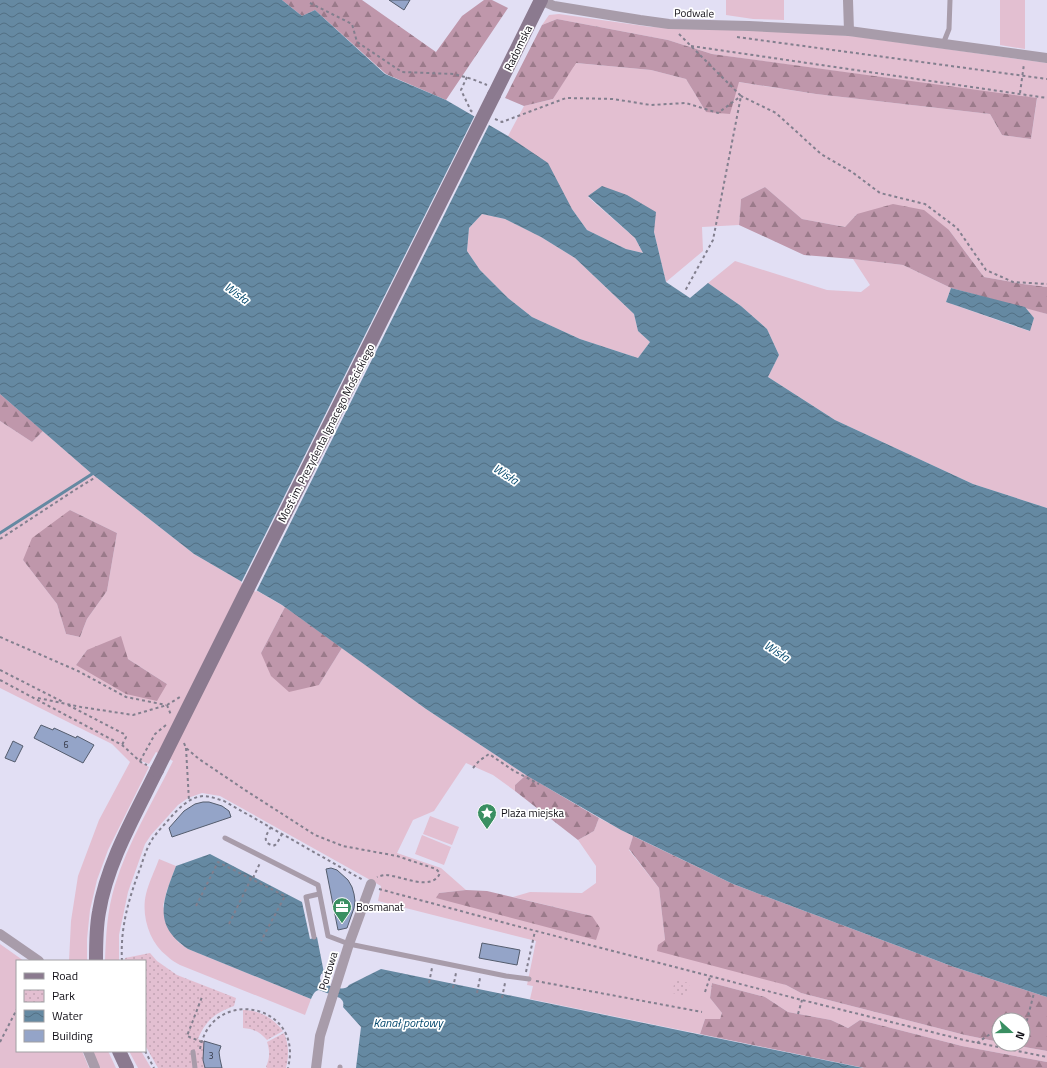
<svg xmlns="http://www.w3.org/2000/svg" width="1047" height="1068" font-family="'Titillium Web',sans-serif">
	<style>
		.green { fill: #e3bfd1; fill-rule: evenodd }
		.forest { fill: url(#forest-firs) }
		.park { fill: url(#park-dots) }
		.water { fill: url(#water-waves); fill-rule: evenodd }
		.pier { fill: #e2dff4 }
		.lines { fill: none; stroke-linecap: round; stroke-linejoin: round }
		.stream { stroke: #6589a2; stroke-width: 3 }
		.building { fill: #94a4c8; stroke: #545c6d }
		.path { stroke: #827f8e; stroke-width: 2; stroke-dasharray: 3 3; stroke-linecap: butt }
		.lane { stroke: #a89caa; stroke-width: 5 }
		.street { stroke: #a89caa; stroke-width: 10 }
		.secondary { stroke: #8b7a8f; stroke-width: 14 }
		.secondary-bridge { stroke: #8b7a8f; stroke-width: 14 }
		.labels { text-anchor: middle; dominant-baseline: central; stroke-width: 3.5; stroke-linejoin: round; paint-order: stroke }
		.number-label { font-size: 9px; fill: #333644 }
		.street-label { font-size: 11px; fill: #131118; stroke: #fff }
		.poi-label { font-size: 11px; fill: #131118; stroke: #fff; text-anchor: start }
		.water-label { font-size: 12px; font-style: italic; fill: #074b6f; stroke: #fff }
	</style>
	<defs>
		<pattern id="forest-firs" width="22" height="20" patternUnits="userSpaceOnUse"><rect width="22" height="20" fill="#bf97ab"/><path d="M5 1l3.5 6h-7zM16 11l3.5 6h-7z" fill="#9a7a8a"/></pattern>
		<pattern id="park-dots" width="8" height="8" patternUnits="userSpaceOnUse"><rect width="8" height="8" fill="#e3bfd1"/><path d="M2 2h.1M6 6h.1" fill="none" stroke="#c2a3b3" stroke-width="1.8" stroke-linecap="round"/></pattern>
		<pattern id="water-waves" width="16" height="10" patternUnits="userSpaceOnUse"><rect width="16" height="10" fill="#6589a2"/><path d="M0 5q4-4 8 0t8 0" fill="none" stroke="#526f83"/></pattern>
	</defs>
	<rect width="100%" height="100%" fill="#e2dff4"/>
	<g class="green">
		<polygon points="726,0 784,0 784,20 753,19 726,15"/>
		<polygon points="1000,0 1025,0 1025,49 1000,45"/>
		<polygon points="559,14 651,27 818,33 860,37 1047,63 1047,287 1023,284 984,277 949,230 857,214 845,227 802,219 765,187 741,199 739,225 702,227 703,251 666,282 654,232 602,186 588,197 635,238 643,253 626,249 587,230 572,209 508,136 524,106 553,99 575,63 651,70 686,79 706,112 738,82 816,94 990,114 1002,135 1031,139 1037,99 712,54 668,40 557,19 542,25 549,15"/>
		<polygon points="482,214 505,219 541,237 575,258 634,314 638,331 650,342 638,358 580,339 532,317 508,298 480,270 467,251 469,228"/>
		<polygon points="853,259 903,265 951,288 946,302 1029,331 1034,318 1025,307 1047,314 1047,508 973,484 835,420 768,377 779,355 767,329 741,306 708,283 735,261 827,290 861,292 870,285"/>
		<path d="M0,421l32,21 11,-11 49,43 102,80 91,53 -24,46 58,32 23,-37 84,61 100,66 -11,10v6l-22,-16 -27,-12 -32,48 -21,9 -16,33 44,15 25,22 -27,3 -2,5 155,18 -79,-19 17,-5 52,1 14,-10v-17l-18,-26 16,-9 5,-13 34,18 -4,14 30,38 6,52 121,45 15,8 164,42 34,7v2h9l39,7v11l-85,-16 -102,-26 -12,8 -17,-8 -43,-8 -23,-15 -53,-14 -2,15 12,15 -2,6h-15l-5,15 -170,-35 3,-13 -6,-1 9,-44 -158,-40 3,-15 -161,-90 -18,-3 -14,5 -10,7 -27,30 -6,9 -17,48 -9,43v26h-14c1,-25 2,-51 10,-76 13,-43 38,-83 58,-124l-17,-9 -7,12 -8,-3v1l8,5 -41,83 -11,30 -7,30 -3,29v22h-18l2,-40 7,-45 21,-56 31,-58 -18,-18 -112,-56zM70,510l47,23 -10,58 -20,28 -7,18 -14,-3 -9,-30 -34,-44zM87,650l41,9 39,25 -91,-19z"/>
		<polygon points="430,816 459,827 452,845 423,834"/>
		<polygon points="422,835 451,847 444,865 415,854"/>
		<path d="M159,859l17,7 -9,24 -4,16 15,36 10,7 123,50 -6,16 -125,-50c-5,-3 -9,-5 -13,-9 -18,-14 -26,-41 -21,-62 3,-12 9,-24 13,-35z"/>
		<polygon points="0,944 24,961 17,961 17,1051 82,1051 89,1068 0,1068"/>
		<polygon points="92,1051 108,1051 116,1068 99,1068"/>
		<polygon points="129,1051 141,1051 151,1068 138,1068"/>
	</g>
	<g class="forest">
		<polygon points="282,0 362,0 436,52 462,16 484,0 492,0 508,8 446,100 386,74 315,10 302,16"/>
		<polygon points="557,19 668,40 712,54 1037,98 1031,139 1002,135 990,114 816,94 739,82 730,114 706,112 686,79 651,70 576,63 553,99 524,106 505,98 542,25"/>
		<polygon points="765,187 802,219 845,227 857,214 893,204 924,210 949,230 984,277 1023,284 1047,287 1047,314 951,288 903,265 853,259 804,255 739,225 741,199"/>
		<polygon points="0,394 43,431 32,442 0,421"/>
		<polygon points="70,510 117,533 107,591 87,619 80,637 66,634 57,604 23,560 32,538"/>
		<polygon points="285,607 342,648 319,685 289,692 271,676 261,653"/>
		<polygon points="121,636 128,659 167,684 157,701 126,694 76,665 87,650"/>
		<polygon points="526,775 599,818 594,831 578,840 515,791 515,785"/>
		<polygon points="633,836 733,884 954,967 1047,997 1047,1051 1008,1044 1023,1044 1023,1020 999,1020 999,1042 965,1035 801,993 786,985 657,951 658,945 665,940 659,888 629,849"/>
		<polygon points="466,890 487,891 592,916 600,928 596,940 436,898 439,893"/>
		<polygon points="712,983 765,997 788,1012 831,1020 848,1028 860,1020 962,1046 1047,1062 1047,1068 864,1068 700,1034 705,1019 720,1019 722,1013 710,998"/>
	</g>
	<g class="park">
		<path d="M150,953l7,8 20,14 59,23 -2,8c-19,7 -28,14 -36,33l6,2 -1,19 2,8h-47l-13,-23v-84h-20v-3z"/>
		<polygon points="675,980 690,983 686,996 672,993"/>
		<path d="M243,1010c17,0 30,8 40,21l-16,9c-7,-8 -13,-11 -24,-12z"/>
		<path d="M284,1033c5,12 5,23 2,35h-19l-1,-1c4,-9 4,-16 1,-25z"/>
	</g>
	<g class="water">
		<path d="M0,0h282l20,16 13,-6 70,64 61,26 62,36 40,27 24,46 15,21 39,19 17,4 -8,-15 -47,-42 14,-10 25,9 29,17 -2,20 12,50 24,16 18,-15 33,23 26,23 12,26 -11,22 67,43 138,64 74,24v489l-93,-30 -221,-83 -112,-54 -92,-53 -103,-68 -144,-104 -88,-51 -102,-80 -92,-80zM482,214l23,5 36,18 34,21 59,56 4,17 12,11 -12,16 -58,-19 -48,-22 -24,-19 -28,-28 -13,-19 2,-23z"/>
		<polygon points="951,288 1025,307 1034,318 1030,331 946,302"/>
		<path d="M210,854l92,48 8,37 7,-2 7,36 -3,1 -1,4 1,5c8,2 23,10 28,2l32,-16 482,99h-507l5,-41 -18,-20c1,-5 0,-6 -3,-9l-21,-8c-5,1 -6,5 -8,9l-123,-50c-36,-24 -25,-49 -12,-83z"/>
	</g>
	<polygon class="pier" points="475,115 490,123 256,592 241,583"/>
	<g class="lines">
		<polyline class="stream" points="0,533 92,474"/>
	</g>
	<g class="building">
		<polygon points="389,0 410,0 404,10"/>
		<polygon points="41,725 53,730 54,728 76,738 77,736 94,745 83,763 34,738"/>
		<polygon points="13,741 23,746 15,762 5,758"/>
		<polygon points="203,802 209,802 222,806 229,811 231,817 172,837 169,828 184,811 195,804"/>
		<polygon points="331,868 337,870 348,880 352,887 354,894 355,901 354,908 347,928 338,930 326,869"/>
		<polygon points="482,943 520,950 517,965 479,958"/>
		<polygon points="204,1041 221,1046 219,1052 220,1059 222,1068 205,1068 203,1060"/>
	</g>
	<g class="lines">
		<g class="path">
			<polyline points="310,3 352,24 357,42 402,72 454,74 472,79 487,85"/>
			<polyline points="679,34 741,96 713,240 685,291"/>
			<polyline points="737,37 1047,79"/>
			<polyline points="691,46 1047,98"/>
			<polyline points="467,77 461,90 471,111 474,112"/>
			<polyline points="1020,93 1024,64"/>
			<polyline points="495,119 502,122 566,98 613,99 651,105 686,103 718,113 741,96 776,113 821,154 852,172 880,193 925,204 957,228 986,270 1013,282 1047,284"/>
			<polyline points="0,539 78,488 96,477"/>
			<polyline points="0,637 78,671 126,697 166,705"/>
			<polyline points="0,670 63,702"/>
			<polyline points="0,680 122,745 142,763 147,765"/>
			<polyline points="38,698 81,707 133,715 167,705 180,697"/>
			<polyline points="68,705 124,734 126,737 122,745"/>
			<polyline points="167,705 171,715"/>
			<path d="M184,743l2,5 13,11 46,31 70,45 28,11 54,10 39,13 4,4c-8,19 -38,3 -54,2 -3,0 -6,1 -9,2"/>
			<polyline points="186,748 189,801"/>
			<polyline points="140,761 155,734 166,725"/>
			<polyline points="473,768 479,761 489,754 514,771 539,784"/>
			<path d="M271,827c-3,5 -9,13 -2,17 2,1 4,2 6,1 3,-2 5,-8 7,-11"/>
			<polyline points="253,878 260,863"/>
			<polyline points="379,889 509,924 802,1000 964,1040 1047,1057"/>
			<polyline points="196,906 218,862 285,896 261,941"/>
			<polyline points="229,924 251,879"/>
			<path d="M122,961c-2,-34 7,-63 19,-95 3,-9 6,-19 12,-28 5,-7 12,-14 18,-21 8,-9 19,-20 32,-21 7,0 14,3 21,5l139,79"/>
			<polyline points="526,972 535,931"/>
			<polyline points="536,981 702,1012"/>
			<polyline points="429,983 432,968"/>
			<polyline points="453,988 456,973"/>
			<polyline points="705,992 710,977"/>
			<polyline points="477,993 480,978"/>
			<polyline points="502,998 505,983"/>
			<polyline points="798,1014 802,1000"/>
			<polyline points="1023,1024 1026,1024 1034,993"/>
			<polyline points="0,1042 17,1009"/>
			<polyline points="202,1042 187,1036 202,997"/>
			<polyline points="977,1043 999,1028"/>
			<path d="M200,1049c10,-58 90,-49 90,4 0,5 -1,10 -2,15"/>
			<polyline points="145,1051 154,1068"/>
		</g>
		<g class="lane">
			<polyline points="943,44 949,29 950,0"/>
			<polyline points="225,838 318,885 328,936 349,944 506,976 529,979"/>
			<polyline points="314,937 306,897 319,894"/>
			<polyline points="193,1052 195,1068"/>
			<polyline points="340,1068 340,1067"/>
		</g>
		<g class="street">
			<polyline points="540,0 554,6 640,20 669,24 749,26 849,31 1047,58"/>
			<polyline points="848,0 849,31"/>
			<polyline points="0,934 39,961"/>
			<polyline points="88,1051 95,1068"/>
			<polyline points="316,1068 320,1036 349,944 371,884"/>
		</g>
		<g class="secondary">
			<polyline points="494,95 541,0"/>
			<path d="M96,961c0,-16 0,-33 3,-49 8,-49 36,-97 58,-142"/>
			<polyline points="119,1051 127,1068"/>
		</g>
		<polyline class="secondary-bridge" points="157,770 494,95"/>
	</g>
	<defs>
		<symbol id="sight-pin" viewBox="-11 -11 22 30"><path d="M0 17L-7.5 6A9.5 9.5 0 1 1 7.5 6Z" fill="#3a8f62" stroke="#fff"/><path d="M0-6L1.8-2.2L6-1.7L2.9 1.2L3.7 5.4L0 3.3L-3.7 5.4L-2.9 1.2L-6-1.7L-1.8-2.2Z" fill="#fff"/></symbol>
		<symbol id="office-pin" viewBox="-11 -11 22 30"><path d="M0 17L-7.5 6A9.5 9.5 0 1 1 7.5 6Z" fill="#3a8f62" stroke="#fff"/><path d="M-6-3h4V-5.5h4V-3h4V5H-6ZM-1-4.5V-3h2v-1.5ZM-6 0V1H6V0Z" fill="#fff"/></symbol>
	</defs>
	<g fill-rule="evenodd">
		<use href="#sight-pin" x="476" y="802" width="22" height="30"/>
		<use href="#office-pin" x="331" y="896" width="22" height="30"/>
	</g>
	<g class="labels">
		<g class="number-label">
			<text x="66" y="744">6</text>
			<text x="211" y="1055">3</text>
		</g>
		<g class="street-label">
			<text transform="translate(694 13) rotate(1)">Podwale</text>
			<text transform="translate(518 48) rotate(-64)">Radomska</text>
			<text transform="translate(326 433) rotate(-63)">Most im. Prezydenta Ignacego Mościckiego</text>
			<text transform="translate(328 971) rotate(-73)">Portowa</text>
		</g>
		<g class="poi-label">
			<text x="501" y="813">Plaża miejska</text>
			<text x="356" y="907">Bosmanat</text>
		</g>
		<g class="water-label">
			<text transform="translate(237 293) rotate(36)">Wisła</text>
			<text transform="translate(506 474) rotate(33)">Wisła</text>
			<text transform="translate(777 651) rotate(33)">Wisła</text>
			<text x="408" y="1022">Kanał portowy</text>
		</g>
	</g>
	<rect x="16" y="960" width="130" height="92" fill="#ffffff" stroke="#a1a0a3"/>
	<rect x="24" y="973" width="20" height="6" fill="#8b7a8f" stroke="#a1a0a3"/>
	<text x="52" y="980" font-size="12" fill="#131118">Road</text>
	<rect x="24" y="990" width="20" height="12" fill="url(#park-dots)" stroke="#a1a0a3"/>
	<text x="52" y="1000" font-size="12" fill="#131118">Park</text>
	<rect x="24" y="1010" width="20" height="12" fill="url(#water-waves)" stroke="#a1a0a3"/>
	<text x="52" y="1020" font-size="12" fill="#131118">Water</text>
	<rect x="24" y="1030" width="20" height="12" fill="#94a4c8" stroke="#a1a0a3"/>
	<text x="52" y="1040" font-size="12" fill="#131118">Building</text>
	<g transform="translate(1011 1032) rotate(111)"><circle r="19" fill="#ffffff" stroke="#a1a0a3"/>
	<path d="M0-3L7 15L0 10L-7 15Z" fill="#3a8f62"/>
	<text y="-6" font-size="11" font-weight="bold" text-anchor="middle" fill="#131118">N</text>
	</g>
</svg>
